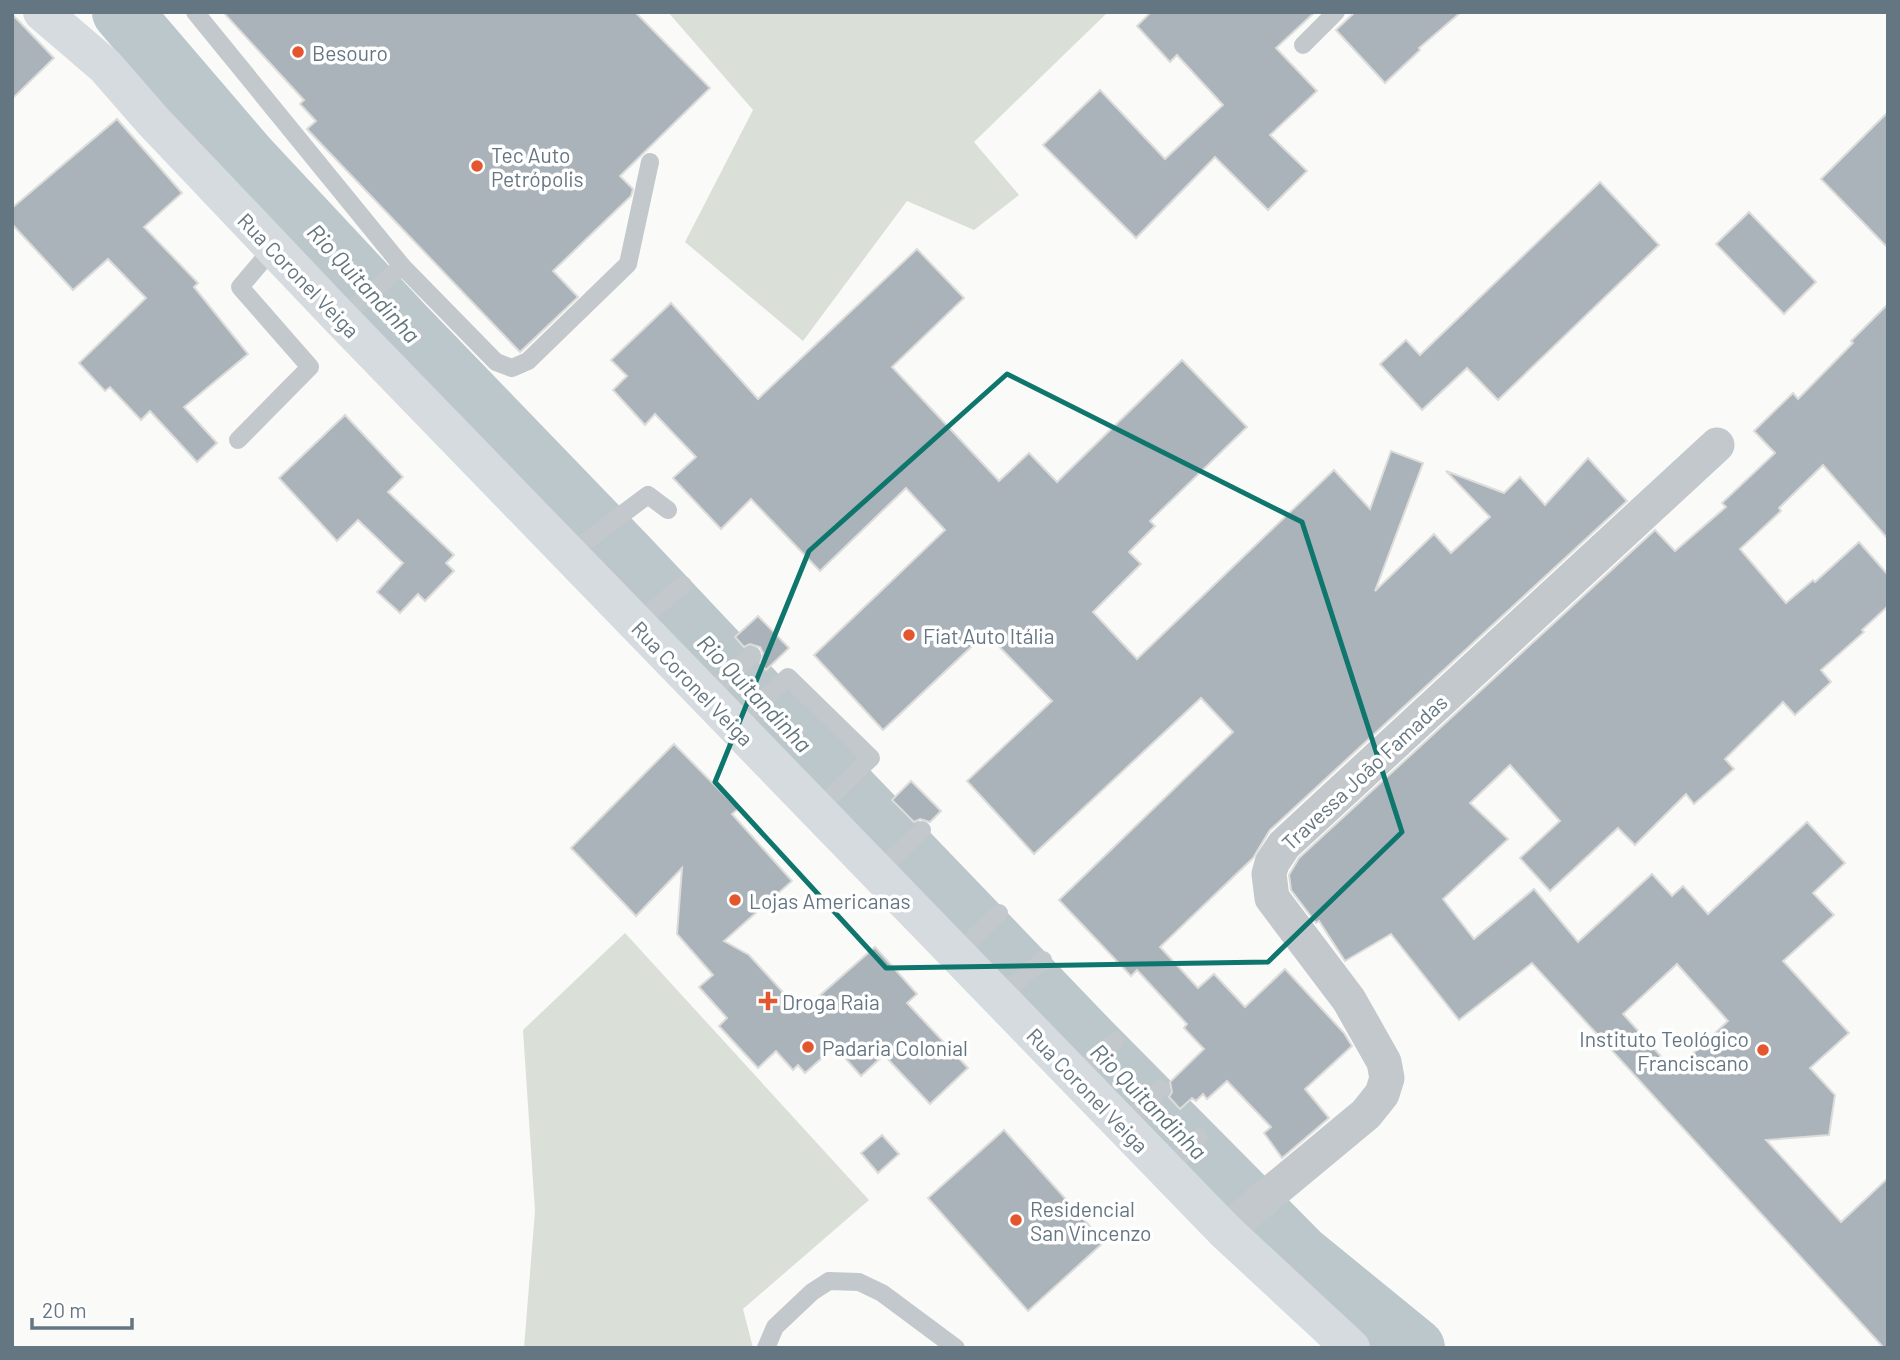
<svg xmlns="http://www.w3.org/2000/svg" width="1900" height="1360" font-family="Barlow,sans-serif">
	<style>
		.green { fill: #dadfd7 }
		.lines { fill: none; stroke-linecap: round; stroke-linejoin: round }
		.river { stroke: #bbc7cb; stroke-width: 60 }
		.building { fill: #aab3b9; stroke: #dcdcda; stroke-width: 2; fill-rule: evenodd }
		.service { stroke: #c3c8cc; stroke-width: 18 }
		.minor { stroke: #c3c8cc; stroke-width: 35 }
		.secondary { stroke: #d6dbdf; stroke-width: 38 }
		.marked { fill: none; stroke: #0f766e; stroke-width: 5; stroke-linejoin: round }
		.poi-dot { fill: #e4572e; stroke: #fff; stroke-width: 2.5 }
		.labels { text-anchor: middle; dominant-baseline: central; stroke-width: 7; stroke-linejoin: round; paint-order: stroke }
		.poi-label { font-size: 21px; fill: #657683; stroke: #fff; text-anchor: start }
		.street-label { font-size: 21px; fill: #657683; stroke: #fff }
		.water-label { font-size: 23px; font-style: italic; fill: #60757c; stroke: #fff }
	</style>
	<rect width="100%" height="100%" fill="#fafaf8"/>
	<g class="green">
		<polygon points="668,12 1108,12 974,142 1019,195 974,230 907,201 803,341 685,242 753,110"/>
		<polygon points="625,933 869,1200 743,1309 753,1348 524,1348 535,1211 523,1030"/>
	</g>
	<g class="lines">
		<polyline class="river" points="122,12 248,159 405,327 630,560 791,731 1089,1041 1301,1255 1415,1348"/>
	</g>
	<g class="building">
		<polygon points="223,12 635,12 710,88 620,176 633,189 631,196 553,271 578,297 520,352 307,129 316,121 300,104 304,100"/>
		<polygon points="1151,12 1315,12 1276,48 1317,91 1270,135 1307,171 1268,210 1215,157 1136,238 1043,145 1100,90 1165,159 1223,105 1177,55 1170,62 1137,26"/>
		<polygon points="1355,12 1461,12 1419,48 1420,50 1385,83 1336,30"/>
		<polygon points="12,14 54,58 12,99"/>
		<polygon points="1888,112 1888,248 1821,179"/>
		<polygon points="117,119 182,193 144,227 198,283 194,287 248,354 184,407 217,443 197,462 150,411 141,420 110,387 105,391 79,363 146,298 108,259 73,290 12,224 12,208"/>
		<polygon points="1600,182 1659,245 1498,400 1467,368 1422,410 1380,364 1406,340 1420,355"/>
		<polygon points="1749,212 1816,282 1784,314 1716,244"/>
		<polygon points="917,249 964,298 892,367 999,481 1029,453 1057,482 1182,360 1247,427 1150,521 1155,526 1129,552 1141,564 1093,612 1137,659 1334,470 1370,509 1391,451 1423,463 1375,591 1434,534 1451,553 1490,517 1446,471 1504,493 1520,477 1545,505 1588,458 1627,501 1270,830 1253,858 1160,947 1198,988 1214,974 1245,1007 1285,969 1344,1033 1352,1046 1305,1089 1329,1118 1282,1158 1264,1133 1271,1127 1227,1081 1207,1099 1203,1094 1196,1101 1192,1098 1180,1109 1169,1097 1172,1092 1170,1082 1204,1049 1184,1028 1187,1024 1137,970 1131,976 1059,900 1233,732 1201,698 1034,854 967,781 1052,701 986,633 883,730 814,655 945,530 906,488 820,571 751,499 721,529 673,478 696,457 655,414 645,425 613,390 627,376 611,360 671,303 758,399"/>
		<path d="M1888,304v235l-65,-74 -44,43 2,3 -41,38 46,54 27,-23 2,2 44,-40 29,33v31l-26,24 2,2 -43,38 10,12 -36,33 -12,-13 -58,57 9,10 -40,35 -8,-10 -51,51 -17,-17 -68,63 -30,-33 40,-37 -50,-56 -40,38 38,36 -65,60 31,40 60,-50 44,53 74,-68 20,22 11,-10 25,28 99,-92 38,41 -32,30 21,22 -51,46 66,72 -39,35 25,27 -6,40 -63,5 75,82 47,-44v170h-4l-352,-385 -73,57 -68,-86 -46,27 -26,-40 -3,2 -25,-33 -2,-15 10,-17 356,-328 20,21 51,-44 -4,-4 53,-50 -21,-22 39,-38 5,6 55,-56 -2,-2zM1677,964l51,57 -54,50 -51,-57z"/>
		<polygon points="345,415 403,477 388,492 454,555 446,563 454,571 425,601 418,594 400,613 377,592 403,563 358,520 337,541 279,478"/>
		<polygon points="758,616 789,648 766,670 760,663 763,653 760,647 750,644 744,647 735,637"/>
		<polygon points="674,744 738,809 732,814 792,881 724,941 749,955 801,1012 875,947 917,994 907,1003 968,1068 930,1104 884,1055 861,1076 838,1050 836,1053 832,1049 805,1073 798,1065 793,1070 776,1051 758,1068 719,1026 727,1018 699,987 713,975 677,934 682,868 636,916 571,848"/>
		<polygon points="911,781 941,811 930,822 920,819 914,822 892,800"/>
		<polygon points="1004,1130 1104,1242 1028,1311 928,1198"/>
		<polygon points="882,1135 899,1154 878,1173 861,1153"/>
	</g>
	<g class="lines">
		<g class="service">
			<polyline points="195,12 402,266 496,362 512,368 528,361 628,264 650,162"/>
			<polyline points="1303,45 1336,12"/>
			<polyline points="341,319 402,266"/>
			<polyline points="238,440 310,367 240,287 273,248"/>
			<polyline points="569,554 648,495 668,510"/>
			<polyline points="636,624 683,585"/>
			<polyline points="708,698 727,677 752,655"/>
			<polyline points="735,725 788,677 871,758 816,810"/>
			<polyline points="878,873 922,830"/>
			<polyline points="956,955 999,913"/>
			<polyline points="998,998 1043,960"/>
			<polyline points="1075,1077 1115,1041"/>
			<polyline points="1122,1126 1161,1089"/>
			<polyline points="1167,1171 1199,1137"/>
			<polyline points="766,1348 775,1327 812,1292 829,1281 859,1282 882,1293 956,1348"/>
		</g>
		<polyline class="minor" points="1225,1231 1366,1114 1382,1094 1387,1078 1384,1062 1349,1000 1272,898 1269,874 1272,863 1284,845 1717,445"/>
		<polyline class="secondary" points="42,12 105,66 153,121 341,319 1225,1231 1351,1348"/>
	</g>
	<path class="marked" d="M1007,374l295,148 100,310 -134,130 -382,6 -171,-186 94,-231z"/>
	<g class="poi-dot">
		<circle cx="298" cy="52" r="7"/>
		<circle cx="477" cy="166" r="7"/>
		<circle cx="909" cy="635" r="7"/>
		<circle cx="735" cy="900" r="7"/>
		<path d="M764.5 990.5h7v7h7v7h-7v7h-7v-7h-7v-7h7z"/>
		<circle cx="808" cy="1047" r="7"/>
		<circle cx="1763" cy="1050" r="7"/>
		<circle cx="1016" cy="1220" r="7"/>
	</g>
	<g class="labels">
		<g class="poi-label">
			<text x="312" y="52">Besouro</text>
			<text x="491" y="154">Tec Auto<tspan x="491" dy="24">Petrópolis</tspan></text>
			<text x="923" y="635">Fiat Auto Itália</text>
			<text x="749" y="900">Lojas Americanas</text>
			<text x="782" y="1001">Droga Raia</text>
			<text x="1749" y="1038" text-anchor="end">Instituto Teológico<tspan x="1749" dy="24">Franciscano</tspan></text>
			<text x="822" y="1047">Padaria Colonial</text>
			<text x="1030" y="1208">Residencial<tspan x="1030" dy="24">San Vincenzo</tspan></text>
		</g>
		<g class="street-label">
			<text transform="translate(299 275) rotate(46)">Rua Coronel Veiga</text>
			<text transform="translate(693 683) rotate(46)">Rua Coronel Veiga</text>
			<text transform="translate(1364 772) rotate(-43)">Travessa João Famadas</text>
			<text transform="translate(1088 1090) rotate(46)">Rua Coronel Veiga</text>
		</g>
		<g class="water-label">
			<text transform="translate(364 283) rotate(47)">Rio Quitandinha</text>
			<text transform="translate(755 693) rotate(46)">Rio Quitandinha</text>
			<text transform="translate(1149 1101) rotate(45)">Rio Quitandinha</text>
		</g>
	</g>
	<rect width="1900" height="1360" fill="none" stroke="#657683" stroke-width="28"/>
	<path d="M32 1318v10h100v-10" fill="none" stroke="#657683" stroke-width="3.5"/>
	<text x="42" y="1318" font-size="21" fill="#657683" stroke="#ffffff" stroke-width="5" paint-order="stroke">20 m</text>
</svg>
